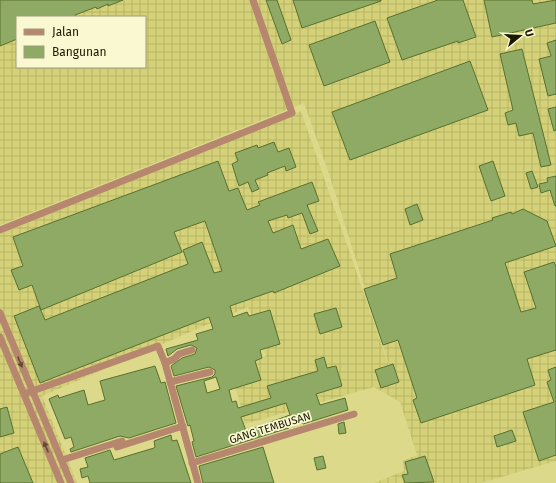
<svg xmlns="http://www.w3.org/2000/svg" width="556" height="483" font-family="'Fira Sans',sans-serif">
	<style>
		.industrial { fill: url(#industrial-grid); fill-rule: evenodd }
		.building { fill: #8eaa64; stroke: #58712c; fill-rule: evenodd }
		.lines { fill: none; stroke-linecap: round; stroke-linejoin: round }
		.minor { stroke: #b7866e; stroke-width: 7 }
		.oneway { fill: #614a31 }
		.labels { text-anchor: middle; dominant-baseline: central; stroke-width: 3.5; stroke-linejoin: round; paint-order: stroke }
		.street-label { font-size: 11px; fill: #1a1800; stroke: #f9f8d1 }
	</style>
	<defs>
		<pattern id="industrial-grid" width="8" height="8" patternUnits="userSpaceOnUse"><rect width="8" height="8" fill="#d5d179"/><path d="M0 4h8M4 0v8" fill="none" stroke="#b6b367"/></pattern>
	</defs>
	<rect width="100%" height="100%" fill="#dcd98a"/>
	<path class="industrial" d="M0,0h556v461l-75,22h-107l30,-12 -1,-10 14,-6 -17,-53 -26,-15 -129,37 -14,-55 35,-13 -18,-49 -206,89 35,87h-77v-249l301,-123 93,270 -65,-207 -25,-71 -304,122zM17,17h128v50h-128z"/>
	<g class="building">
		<polygon points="0,0 123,0 108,6 108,4 97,9 96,7 75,15 76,17 17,17 17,39 0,46"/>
		<polygon points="266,0 277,0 291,40 282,44"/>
		<polygon points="293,0 381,0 381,1 302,28"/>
		<polygon points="438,0 463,0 476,37 458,43 458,41 402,60 387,18"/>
		<polygon points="484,0 532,0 533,4 556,0 556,23 492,37"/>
		<polygon points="375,21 390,62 324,86 309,45"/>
		<polygon points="556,40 556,94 548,96 539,59 551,56 547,43"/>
		<polygon points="522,49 551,165 541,167 533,133 519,136 516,123 508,125 505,113 513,110 500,54"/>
		<polygon points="470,61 488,110 350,160 332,112"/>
		<polygon points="556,107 556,130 554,131 548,109"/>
		<polygon points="274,142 278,152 289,148 296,167 286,171 285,166 267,173 268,175 255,180 259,189 252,192 248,182 239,186 232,164 238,161 235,153 257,145 258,148"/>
		<path d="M218,161l11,30 9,-3 9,22 13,-5 -2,-3 54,-20 7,19 -12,4 11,26 -8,3 -8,-21 -14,5 -1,-3 -19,6 5,12 20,-8 8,24 27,-10 12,27 -66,27 -1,-2 -43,15 3,11 14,-5 2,4 21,-6 10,34 -20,6 2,8 -7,3 6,19 -32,10 3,12 4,-1 2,7 33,-10 -4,-12 51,-15 -3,-11 9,-3 3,11 9,-2 6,20 -26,8 4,11 25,-7 3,12 -45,14 -1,-4 -14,4 1,4 -10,3 -83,26 -4,-15 2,-1 -4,-16 -2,1 -1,-3 -11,-37 36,-9 3,-3v-4l-6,-3 -35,9 -3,-10 11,-8 13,-4 2,-6 -6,-3 -14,4 -9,7 -2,-7 32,-9 -2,-6 17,-5 -4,-12 -169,66 -26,-67 25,-10 6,14 143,-56 -5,-14 19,-8 12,31 8,-2 -17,-50 -31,11 8,20 -141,58 -9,-25 -13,5 -8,-20 12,-4 -10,-29zM216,377l4,12 -13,4 -3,-12zM286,403l4,12 -44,16 -5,-14z"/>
		<polygon points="493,161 505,196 491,201 479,166"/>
		<polygon points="532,171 538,187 531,189 526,173"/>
		<polygon points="556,176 556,206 555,206 550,190 541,193 539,184 548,182 547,178"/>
		<polygon points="417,204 423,220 410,225 405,209"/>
		<polygon points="523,209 547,221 556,246 505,263 521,312 536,308 524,272 554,262 556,267 556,350 527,359 535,385 421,423 413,400 417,398 398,340 383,345 364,289 397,278 390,254 493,220 492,218 511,212 512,214"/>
		<polygon points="336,308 342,327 320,334 314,314"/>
		<polygon points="393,364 399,382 381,388 375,370"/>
		<polygon points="155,366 161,383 165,382 176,423 129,438 120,436 71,452 70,449 74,447 71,437 65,439 49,399 58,395 59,398 84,390 88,405 105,400 100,381"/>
		<polygon points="556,367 556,455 539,461 523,412 554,402 547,382 551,380 548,370"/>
		<polygon points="7,407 14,433 0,437 0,409"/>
		<polygon points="344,422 346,433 339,434 338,424"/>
		<polygon points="512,430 516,441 497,447 494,436"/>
		<polygon points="171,435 172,441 177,440 191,483 90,483 88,476 82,478 80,469 88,467 85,458 110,450 114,460 154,448 155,447 154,441"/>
		<polygon points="18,447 33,483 0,483 0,454"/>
		<polygon points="263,447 274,483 203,483 199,466"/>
		<polygon points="323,456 326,468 317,470 314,458"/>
		<polygon points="425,456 434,482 405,483 402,475 408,474 405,462"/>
	</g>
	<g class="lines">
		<g class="minor">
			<polyline points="0,230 292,113 253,0"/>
			<polyline points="0,313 71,483"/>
			<polyline points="0,337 61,483"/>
			<polyline points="165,363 174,359 179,354 192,350"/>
			<polyline points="170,382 210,372"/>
			<polyline points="24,394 158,346 165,363 198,483"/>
			<polyline points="117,447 183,426"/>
			<polyline points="62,460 122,441"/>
			<polyline points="192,463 354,414"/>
		</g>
	</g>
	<defs><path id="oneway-solid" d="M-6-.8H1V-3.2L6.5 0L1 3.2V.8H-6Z"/></defs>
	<g class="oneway">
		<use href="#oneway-solid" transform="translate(20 362) rotate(68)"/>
		<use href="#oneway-solid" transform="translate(46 447) rotate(-113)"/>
	</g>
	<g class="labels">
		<g class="street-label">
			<text transform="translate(270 428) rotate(-17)">GANG TEMBUSAN</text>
		</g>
	</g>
	<rect x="16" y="16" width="130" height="52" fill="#f9f8d1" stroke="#a09e7d"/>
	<rect x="24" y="29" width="20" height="6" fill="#b7866e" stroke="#a09e7d"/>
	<text x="52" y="36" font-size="12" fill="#1a1800">Jalan</text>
	<rect x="24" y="46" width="20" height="12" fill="#8eaa64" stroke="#a09e7d"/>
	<text x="52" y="56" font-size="12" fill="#1a1800">Bangunan</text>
	<g transform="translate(520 36) rotate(72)" stroke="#f9f8d1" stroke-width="3" paint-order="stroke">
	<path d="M0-3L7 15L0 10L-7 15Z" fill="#1a1800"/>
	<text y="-6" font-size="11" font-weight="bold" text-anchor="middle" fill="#1a1800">U</text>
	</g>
</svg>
